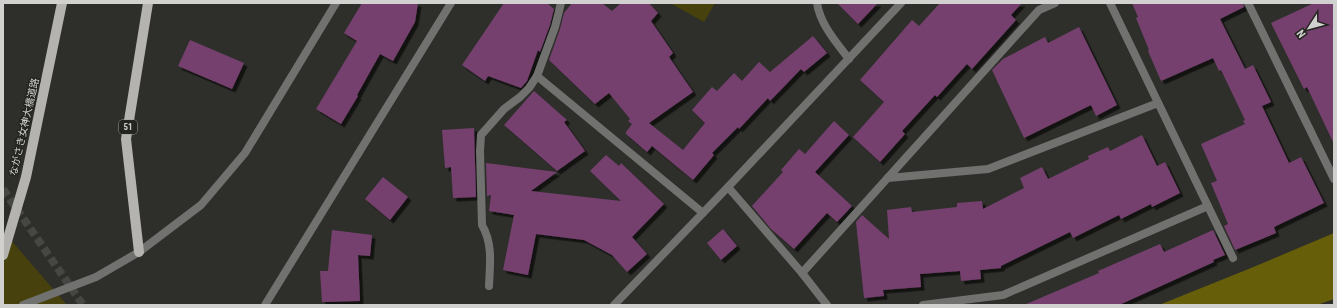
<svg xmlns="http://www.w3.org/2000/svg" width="1337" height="308" font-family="'Roboto Condensed','Noto Sans JP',sans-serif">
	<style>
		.green { fill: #47410d }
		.water { fill: #675e0a }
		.building { fill: #74416e; filter: url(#shadow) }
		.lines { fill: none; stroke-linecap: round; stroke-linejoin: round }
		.secondary-tunnel { stroke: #464643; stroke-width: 8; stroke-dasharray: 8 4; stroke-linecap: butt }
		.minor { stroke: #71716f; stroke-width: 8 }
		.tertiary { stroke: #71716f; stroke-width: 8 }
		.primary { stroke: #b4b3af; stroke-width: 10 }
		.labels { text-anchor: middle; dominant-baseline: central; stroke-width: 3; stroke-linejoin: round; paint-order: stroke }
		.shield { fill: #242420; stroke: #9d9d9a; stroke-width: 1 }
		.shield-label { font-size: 9px; font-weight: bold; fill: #d1d1cf }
		.street-label { font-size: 10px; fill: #d1d1cf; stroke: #242420 }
	</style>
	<defs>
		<filter id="shadow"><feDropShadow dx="3.5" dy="3.5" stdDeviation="0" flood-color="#0009"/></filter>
	</defs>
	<rect width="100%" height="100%" fill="#2e2e2a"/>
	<g class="green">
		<polygon points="670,3 715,3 704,22"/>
		<polygon points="3,231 67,305 3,305"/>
	</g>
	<polygon class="water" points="1334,233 1334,299 1317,305 1159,305 1251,268"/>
	<g class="building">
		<polygon points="362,3 418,3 415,22 393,61 380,54 357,95 358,96 341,124 316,109 357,41 344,33"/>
		<polygon points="504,3 547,3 554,9 550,25 540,52 538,50 527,81 521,88 488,76 485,81 462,65"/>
		<polygon points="572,3 602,3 612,11 621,3 649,3 658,13 651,21 673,53 669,57 693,92 649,123 683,150 705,123 692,110 712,87 717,91 734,73 742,81 759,62 770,72 813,36 827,53 804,72 801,69 770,101 768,98 739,129 738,127 712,153 714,155 693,180 652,146 647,152 626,134 626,132 632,124 628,121 630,119 609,93 595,104 549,60 560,29 564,13"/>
		<polygon points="837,3 878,3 858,24"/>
		<polygon points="940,3 1022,3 1011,15 1016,20 972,69 967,64 937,97 935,95 902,131 905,134 880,162 853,137 884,102 860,80 912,20 919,26"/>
		<polygon points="1132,3 1243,3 1244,7 1220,19 1245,69 1253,65 1271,102 1262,106 1289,163 1301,157 1324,203 1274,227 1276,233 1235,250 1224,226 1228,224 1211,183 1217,181 1201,144 1245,124 1243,121 1245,120 1221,70 1219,71 1213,58 1161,81 1148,51 1149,50 1136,18 1138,17"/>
		<polygon points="1314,3 1334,3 1334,144 1307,87 1304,89 1271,23"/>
		<polygon points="1079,27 1117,105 1096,116 1091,105 1024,138 992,70 1003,59 1045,37 1048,43"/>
		<polygon points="190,40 244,63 232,89 178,66"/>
		<polygon points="534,91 567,120 564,122 585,151 557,171 504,125"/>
		<polygon points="834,121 849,135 815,172 852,206 837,222 827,213 794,249 771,229 752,206 783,172 781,170 799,149 805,154"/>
		<polygon points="474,128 476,197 453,198 451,167 445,168 442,130"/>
		<polygon points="1142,135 1157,166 1165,162 1180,193 1152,207 1151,204 1121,219 1119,215 1073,238 1070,232 1001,266 1001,268 980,270 981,279 961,281 960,271 920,274 921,287 883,290 884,296 864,298 856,222 862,215 889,239 887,210 911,207 912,212 957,207 957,203 982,201 983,209 1024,188 1020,178 1042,167 1048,179 1089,159 1088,156 1108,147 1110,151"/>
		<polygon points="606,155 619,166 621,163 664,204 632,237 647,254 627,272 612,255 584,240 536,234 528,275 503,270 514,215 489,211 491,195 487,196 486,163 557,172 531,191 621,201 590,171"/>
		<polygon points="383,177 408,197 390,220 365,199"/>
		<polygon points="723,229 737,246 721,260 707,243"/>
		<polygon points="332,230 372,235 370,256 358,255 360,301 322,302 320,271 328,271"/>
		<polygon points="1213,230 1225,255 1213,260 1214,262 1119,305 1024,305 1099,273 1098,271 1160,244 1164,252"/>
	</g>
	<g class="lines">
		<polyline class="secondary-tunnel" points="3,189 83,305"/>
		<g class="minor">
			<path d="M817,3c3,21 19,39 32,56"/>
			<polyline points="1110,3 1233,258"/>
			<polyline points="1248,3 1334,179"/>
			<polyline points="537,76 703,213"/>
			<polyline points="888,178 988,169 1158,103"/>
			<polyline points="728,187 802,273 827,305"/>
			<polyline points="802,273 1039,10 1055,3"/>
			<path d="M489,286c1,-22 4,-42 -7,-61l-2,-74 1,-16 23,-26 16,-12 9,-9 8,-12 18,-49 6,-24"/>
			<polyline points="923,305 1003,295 1208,206"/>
		</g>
		<g class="tertiary">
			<polyline points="23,305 96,277 139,252 201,205 245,153 336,3"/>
			<polyline points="265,305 451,3"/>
			<polyline points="614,305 728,187 901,3"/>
		</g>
		<g class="primary">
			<polyline points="139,252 126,139 148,3"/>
			<polyline points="3,255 26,177 62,3"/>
		</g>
	</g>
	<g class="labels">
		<rect class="shield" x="119" y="120" width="18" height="14" rx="3"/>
		<g class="shield-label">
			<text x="128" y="127">51</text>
		</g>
		<g class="street-label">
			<text transform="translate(24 127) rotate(-77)">ながさき女神大橋道路</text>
		</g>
	</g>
	<rect width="1337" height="308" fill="none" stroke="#d1d1cf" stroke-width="8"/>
	<g transform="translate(1309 28) rotate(234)" stroke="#242420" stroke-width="3" paint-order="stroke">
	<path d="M0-3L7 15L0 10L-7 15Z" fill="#d1d1cf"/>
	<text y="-6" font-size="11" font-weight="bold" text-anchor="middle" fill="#d1d1cf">N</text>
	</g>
</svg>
